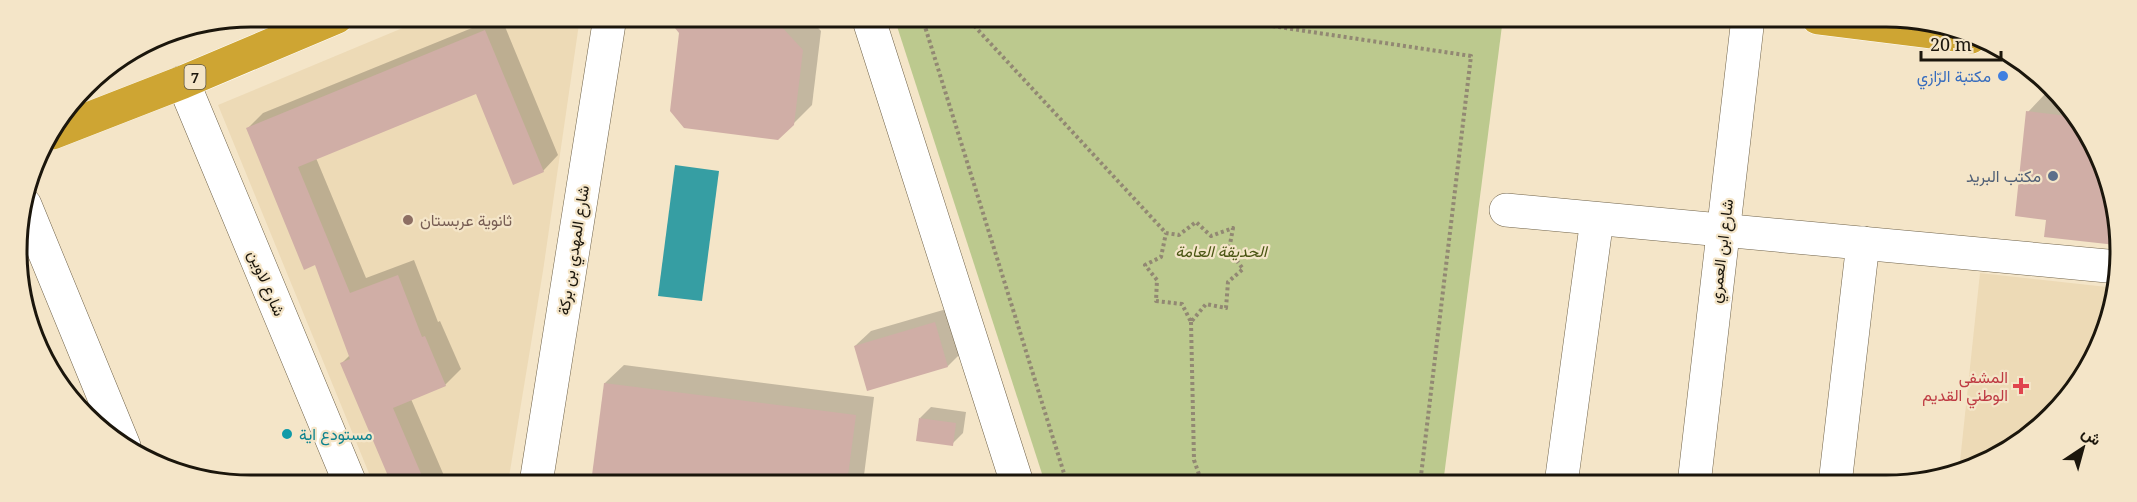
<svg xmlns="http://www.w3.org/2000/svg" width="2137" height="502" font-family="'Noto Serif',Vazirmatn,serif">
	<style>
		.built { fill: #eddab6 }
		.green { fill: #bcc98e }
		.water { fill: #369ea3 }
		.shadow { fill: #0003 }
		.building { fill: #d0aea6 }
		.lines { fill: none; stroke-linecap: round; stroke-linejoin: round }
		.minor-casing { stroke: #70634a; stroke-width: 34 }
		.highway-casing { stroke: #fff; stroke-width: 34 }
		.path { stroke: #928873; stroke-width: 4; stroke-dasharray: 3 3; stroke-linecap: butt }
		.minor { stroke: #fff; stroke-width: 33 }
		.highway { stroke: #cea533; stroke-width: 33 }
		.shop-dot { fill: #3f7fe0; stroke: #f4e5c8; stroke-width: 2 }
		.service-dot { fill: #5c6f8a; stroke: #f4e5c8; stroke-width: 2 }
		.education-dot { fill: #8d6e63; stroke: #f4e5c8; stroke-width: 2 }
		.health-dot { fill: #e0444e; stroke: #f4e5c8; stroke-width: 2 }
		.culture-dot { fill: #0f9aa8; stroke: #f4e5c8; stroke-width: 2 }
		.labels { text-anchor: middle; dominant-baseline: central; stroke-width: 4.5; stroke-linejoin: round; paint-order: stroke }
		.shield { fill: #f4e5c8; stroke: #5c5444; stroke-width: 1.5 }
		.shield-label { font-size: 15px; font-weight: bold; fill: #1b160c }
		.shop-label { font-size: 16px; fill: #366cbe; stroke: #f4e5c8; text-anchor: end }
		.service-label { font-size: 16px; fill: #4e5e75; stroke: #f4e5c8; text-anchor: end }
		.education-label { font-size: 16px; fill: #785e54; stroke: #f4e5c8; text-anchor: start }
		.street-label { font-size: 16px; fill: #1b160c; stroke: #f4e5c8 }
		.park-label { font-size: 16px; font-style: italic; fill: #4a5513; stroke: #f4e5c8 }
		.health-label { font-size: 16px; fill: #be3a42; stroke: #f4e5c8; text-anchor: end }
		.culture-label { font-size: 16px; fill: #0d838f; stroke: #f4e5c8; text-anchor: start }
		.rim { fill: none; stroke: #1b160c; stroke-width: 3 }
	</style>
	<rect width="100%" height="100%" fill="#f4e5c8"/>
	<g class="built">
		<polygon points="429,17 580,17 543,271 508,483 373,483 218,105"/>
		<polygon points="1980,273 2116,288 2096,355 2052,417 1989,461 1959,471"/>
	</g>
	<polygon class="green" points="894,17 1503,18 1443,484 1045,483"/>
	<polygon class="water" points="675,165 719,171 702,301 658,296"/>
	<g class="shadow">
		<polygon points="499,17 501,17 558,155 543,171 476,92 316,158 366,278 414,260 438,322 440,321 461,369 445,385 411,399 445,478 439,483 393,483 342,363 350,355 316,263 248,128 263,113"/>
		<polygon points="668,17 808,17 821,31 812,105 793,124 681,32"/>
		<polygon points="205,26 118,61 162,34"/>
		<polygon points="2046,93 2056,95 2072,109 2113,191 2116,244 2046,235 2047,218 2028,112"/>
		<polygon points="950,308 963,351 948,366 855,346 871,331"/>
		<polygon points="624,365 874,397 863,483 610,483 592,481 605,383"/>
		<polygon points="931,407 966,412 963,433 952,444 920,418"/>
	</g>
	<g class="building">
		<polygon points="666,17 781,17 780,25 803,50 794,125 778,140 684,128 670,111 679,33"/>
		<polygon points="485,30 544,172 513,185 476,94 298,167 350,293 398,275 422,337 425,336 446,386 393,408 425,483 391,483 340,363 350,359 315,265 304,270 246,128"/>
		<polygon points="2026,111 2076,117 2113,191 2116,245 2044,237 2046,220 2015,216"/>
		<polygon points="935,322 948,367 867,391 854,346"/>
		<polygon points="604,383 856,415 847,483 591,483"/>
		<polygon points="919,418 956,423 953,446 916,441"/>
	</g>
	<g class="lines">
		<defs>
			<g id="minor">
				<polyline points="868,17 1017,483"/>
				<polyline points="183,82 350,483"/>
				<polyline points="25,205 124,446"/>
				<polyline points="1506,210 2118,267"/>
				<polyline points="536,483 610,17"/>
				<polyline points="1561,484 1597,219"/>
				<polyline points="1694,484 1748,18"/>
				<polyline points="1835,484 1863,243"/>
			</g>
			<g id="highway">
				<polyline points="1818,18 1971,37"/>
				<polyline points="52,133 183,82 337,17"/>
			</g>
		</defs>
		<use href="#minor" class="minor-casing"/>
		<use href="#highway" class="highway-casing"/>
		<g class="path">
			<polyline points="922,17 1067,483"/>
			<polyline points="966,17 1166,233 1179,235 1196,222 1211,236 1233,228 1229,250 1243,269 1228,282 1226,308 1206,304 1191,322 1182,304 1156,301 1157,280 1145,265 1161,257 1166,233"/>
			<polyline points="1219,18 1471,56 1420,484"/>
			<polyline points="1191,322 1194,460 1202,483"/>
		</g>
		<use href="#minor" class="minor"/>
		<use href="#highway" class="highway"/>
	</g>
	<circle class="shop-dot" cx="2003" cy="76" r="6"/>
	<circle class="service-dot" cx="2053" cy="176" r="6"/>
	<circle class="education-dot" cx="408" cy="220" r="6"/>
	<path class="health-dot" d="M2018 377h6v6h6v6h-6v6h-6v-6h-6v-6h6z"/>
	<circle class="culture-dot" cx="287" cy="434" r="6"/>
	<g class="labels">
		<rect class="shield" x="184.5" y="65" width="21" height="24" rx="4.5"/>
		<g class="shield-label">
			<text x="195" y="77">7</text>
		</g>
		<g class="shop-label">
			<text x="1991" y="76">مكتبة الرّازي</text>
		</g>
		<g class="service-label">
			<text x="2041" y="176">مكتب البريد</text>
		</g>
		<g class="education-label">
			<text x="420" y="220">ثانوية عربستان</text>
		</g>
		<g class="street-label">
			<text transform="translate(573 250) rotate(-81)">شارع المهدي بن بركة</text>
			<text transform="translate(1721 251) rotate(-83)">شارع ابن العمري</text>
			<text transform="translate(267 283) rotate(67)">شارع لاوين</text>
		</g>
		<g class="park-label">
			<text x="1221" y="251">الحديقة العامة</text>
		</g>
		<g class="health-label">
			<text x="2008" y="377">المشفى<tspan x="2008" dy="18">الوطني القديم</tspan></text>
		</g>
		<g class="culture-label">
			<text x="299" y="434">مستودع اية</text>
		</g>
	</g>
	<path d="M0 0H2137V502H0ZM251 27H1886A224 224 0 0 1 2110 251V251A224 224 0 0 1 1886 475H251A224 224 0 0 1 27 251V251A224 224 0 0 1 251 27Z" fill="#f4e5c8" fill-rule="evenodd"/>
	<path class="rim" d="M251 27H1886A224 224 0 0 1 2110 251V251A224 224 0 0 1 1886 475H251A224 224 0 0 1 27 251V251A224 224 0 0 1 251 27Z"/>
	<g transform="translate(2083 448) rotate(36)" stroke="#f4e5c8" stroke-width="4.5" paint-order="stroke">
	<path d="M0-4.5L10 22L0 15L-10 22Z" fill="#1b160c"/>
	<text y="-9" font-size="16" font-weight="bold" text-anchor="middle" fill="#1b160c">ش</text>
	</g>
	<path d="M1921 51v9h80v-9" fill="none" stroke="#1b160c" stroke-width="3"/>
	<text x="1930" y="51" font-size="18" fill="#1b160c" stroke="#f4e5c8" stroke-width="4.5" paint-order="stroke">20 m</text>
</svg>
